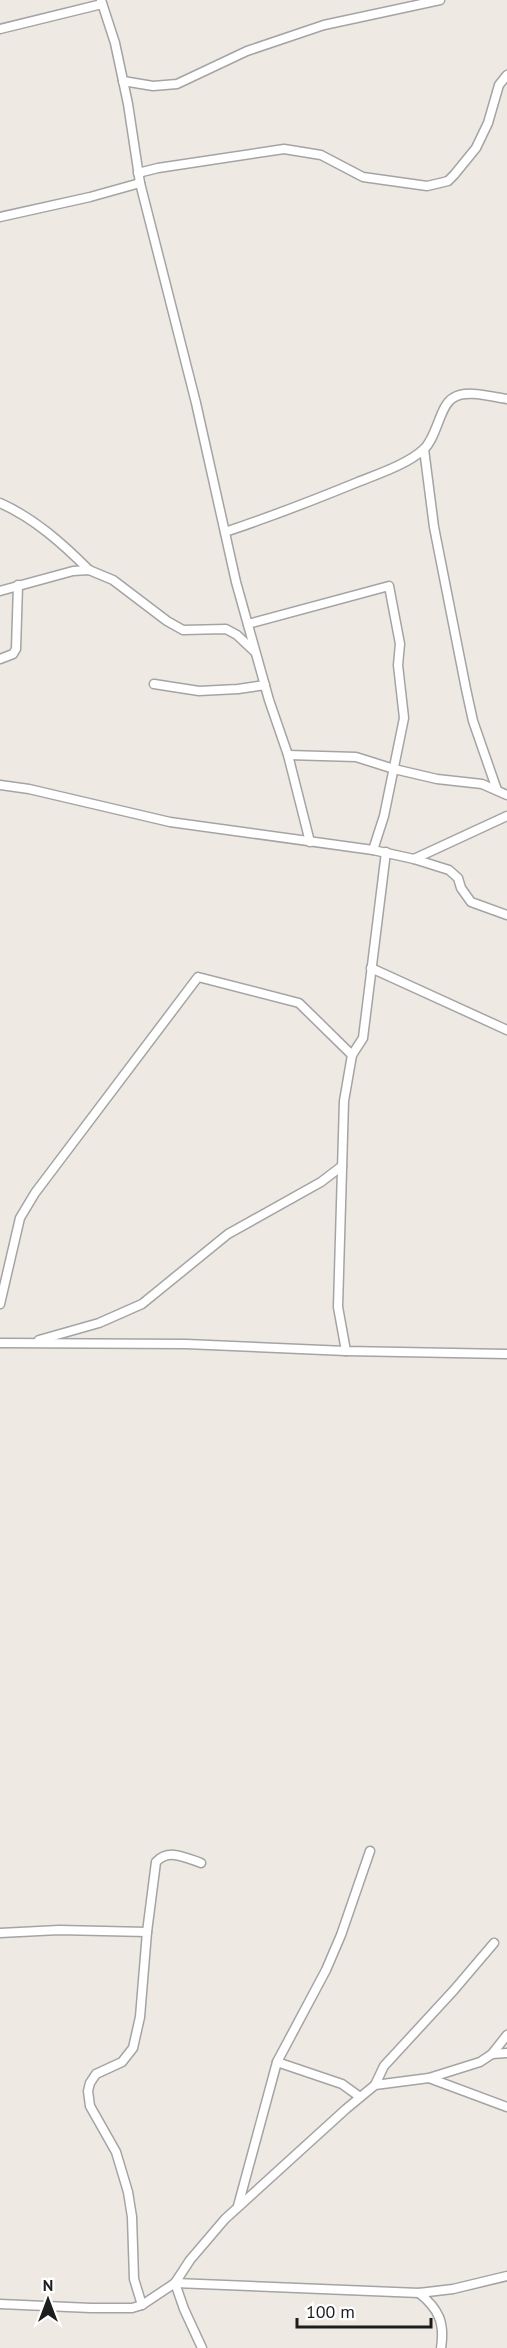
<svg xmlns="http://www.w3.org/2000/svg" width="507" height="2348" font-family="'PT Sans',sans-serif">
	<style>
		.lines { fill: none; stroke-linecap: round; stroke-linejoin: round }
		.minor-casing { stroke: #a4a4a4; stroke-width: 11 }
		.minor { stroke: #fff; stroke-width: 8 }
	</style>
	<rect width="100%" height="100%" fill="#eeeae3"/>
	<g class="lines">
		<defs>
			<g id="minor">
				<polyline points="101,0 115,43 128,104 140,183 196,403 236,582 269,700 288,755 310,842"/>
				<polyline points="0,29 102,4"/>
				<polyline points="123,81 153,86 177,84 247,51 324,25 440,0"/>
				<polyline points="138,173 158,168 284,149 321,155 363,177 427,186 440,183 448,181 454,175 476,148 488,123 499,85 507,75"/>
				<polyline points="0,217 90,197 140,183"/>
				<polyline points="424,449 434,527 466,689 473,721 497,790"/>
				<path d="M0,503c34,15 63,41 89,67"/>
				<path d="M225,532c45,-15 89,-32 133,-50 20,-8 50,-18 66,-33 13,-12 16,-44 29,-51 13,-9 39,-1 54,1"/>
				<polyline points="0,591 73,571 89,570 113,580 167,621 183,630 226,629 237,635 254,651"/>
				<polyline points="248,624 389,586 400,644 398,665 404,718 384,816 373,850"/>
				<polyline points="0,659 13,654 16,649 18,585"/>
				<polyline points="154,684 199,691 238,689 265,685"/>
				<polyline points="288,755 356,757 394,769 437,779 482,784 507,795"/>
				<polyline points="0,785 29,789 170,822 373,850 414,859 449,870 458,878 461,888 471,902 507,915"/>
				<polyline points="414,859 507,816"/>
				<polyline points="371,968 507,1030"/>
				<polyline points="0,1304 20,1218 35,1193 198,977 299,1003 352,1055"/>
				<polyline points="39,1340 99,1323 142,1304 228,1234 321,1182 342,1166"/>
				<polyline points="0,1343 186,1344 346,1351 507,1354"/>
				<polyline points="346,1351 338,1307 344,1101 352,1055 363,1038 386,852"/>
				<polyline points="0,1933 59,1930 147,1932"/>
				<polyline points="492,2054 507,2035"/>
				<polyline points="277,2062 342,2084 360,2097"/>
				<polyline points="429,2078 507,2107"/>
				<polyline points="375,2085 384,2066 454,1990 494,1943"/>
				<polyline points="238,2206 277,2062 326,1970 341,1935 370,1851"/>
				<polyline points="175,2283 419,2293 453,2289 507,2276"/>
				<polyline points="175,2283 184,2309 202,2348"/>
				<path d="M419,2293c20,16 26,30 22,55"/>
				<polyline points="0,2304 91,2308 132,2308 142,2305 175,2283 190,2260 225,2219 346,2109 375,2085 429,2078 480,2062 492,2054 507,2053"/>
				<path d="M142,2305l-8,-26 -2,-62 -4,-25 -12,-40 -26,-46 -2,-15 2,-8 6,-9 26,-12 11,-14 7,-31 7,-85 9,-70c13,-14 30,-4 45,1"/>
			</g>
		</defs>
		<use href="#minor" class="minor-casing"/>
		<use href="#minor" class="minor"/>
	</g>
	<g transform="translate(48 2300)" stroke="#ffffff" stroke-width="4.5" paint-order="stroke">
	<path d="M0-4.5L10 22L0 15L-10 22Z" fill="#1d1d1d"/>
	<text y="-9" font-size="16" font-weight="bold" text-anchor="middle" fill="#1d1d1d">N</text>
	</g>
	<path d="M297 2318v9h134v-9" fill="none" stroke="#1d1d1d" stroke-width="3"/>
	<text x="306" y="2318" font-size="18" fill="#1d1d1d" stroke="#ffffff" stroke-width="4.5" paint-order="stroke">100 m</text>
</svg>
